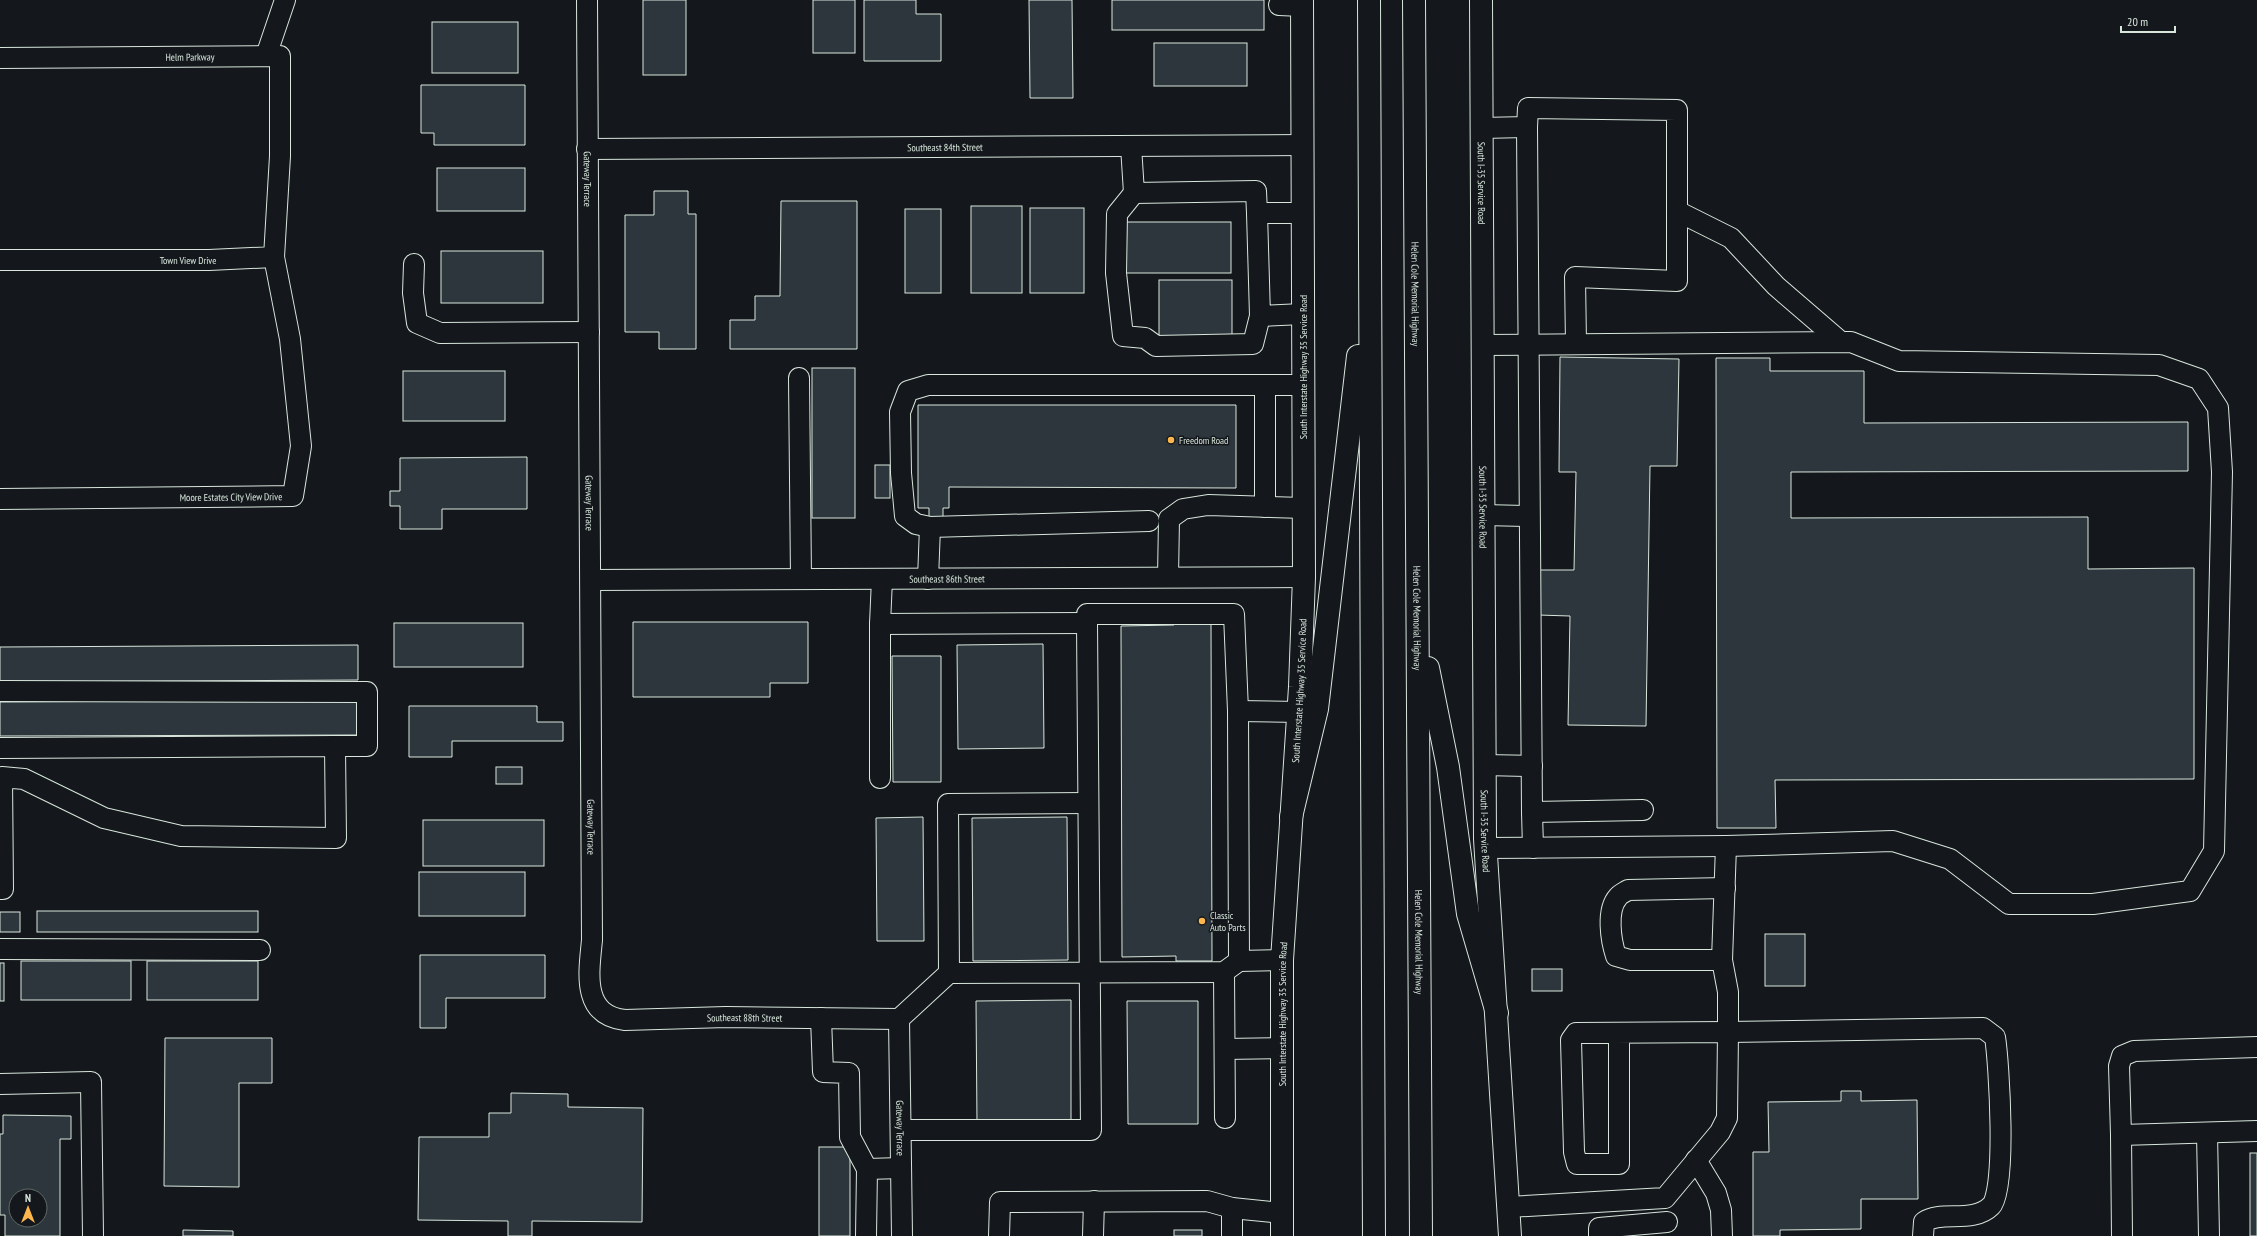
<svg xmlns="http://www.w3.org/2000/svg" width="2257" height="1236" font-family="'PT Sans Narrow',sans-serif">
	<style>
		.building { fill: #2c363c; stroke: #d8e6dc; fill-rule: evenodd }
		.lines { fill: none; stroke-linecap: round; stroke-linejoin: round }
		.minor-casing { stroke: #d8e6dc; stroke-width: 22 }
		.major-casing { stroke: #d8e6dc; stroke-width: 24 }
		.highway-casing { stroke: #d8e6dc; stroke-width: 24 }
		.minor { stroke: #14181c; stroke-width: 20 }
		.major { stroke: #14181c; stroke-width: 22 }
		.highway { stroke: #14181c; stroke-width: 22 }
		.poi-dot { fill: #ffb74d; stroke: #14181c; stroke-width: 1.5 }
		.labels { text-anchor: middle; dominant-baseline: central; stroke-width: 3; stroke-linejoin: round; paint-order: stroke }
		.street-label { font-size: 10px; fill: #d8e6dc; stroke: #14181c }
		.poi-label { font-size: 10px; fill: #d8e6dc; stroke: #14181c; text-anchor: start }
	</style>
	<rect width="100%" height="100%" fill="#14181c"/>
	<g class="building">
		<rect x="643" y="0" width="43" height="75"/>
		<rect x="813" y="0" width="42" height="53"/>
		<polygon points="864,0 916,0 916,14 941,14 941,61 864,61"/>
		<polygon points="1029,0 1072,0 1073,98 1030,98"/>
		<rect x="1112" y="0" width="152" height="30"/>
		<rect x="432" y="22" width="86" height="51"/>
		<rect x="1154" y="43" width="93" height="43"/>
		<polygon points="421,85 525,85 525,145 434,145 434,133 421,133"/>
		<rect x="437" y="168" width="88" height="43"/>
		<polygon points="654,191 688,191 688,214 696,214 696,349 659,349 659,332 625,332 625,215 654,215"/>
		<polygon points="781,201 857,201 857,349 730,349 730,320 755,320 755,296 780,296"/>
		<rect x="971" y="206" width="51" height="87"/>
		<rect x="1030" y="208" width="54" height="85"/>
		<rect x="905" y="209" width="36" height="84"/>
		<rect x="1121" y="222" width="110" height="51"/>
		<rect x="441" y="251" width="102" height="52"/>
		<rect x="1159" y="280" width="73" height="60"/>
		<polygon points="1560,357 1679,359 1677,466 1650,466 1646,726 1568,725 1570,616 1538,615 1539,570 1574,570 1576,472 1559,472"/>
		<polygon points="1716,358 1770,358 1770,371 1864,371 1864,423 2188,422 2188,471 1791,472 1791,518 2088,517 2088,569 2194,568 2194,779 1775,780 1776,828 1717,828"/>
		<rect x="812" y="368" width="43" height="150"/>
		<rect x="403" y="371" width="102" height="50"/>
		<polygon points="918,405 1236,405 1236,488 949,487 949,508 943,508 943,520 929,520 929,508 918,508"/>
		<polygon points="527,457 527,509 442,509 442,529 400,529 400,506 390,506 390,491 400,491 400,458"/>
		<rect x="875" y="465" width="15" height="33"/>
		<polygon points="633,622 808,622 808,683 770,683 770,697 633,697"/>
		<polygon points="1174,622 1211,622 1212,961 1176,961 1176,956 1122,957 1121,626 1174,625"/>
		<rect x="394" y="623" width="129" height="44"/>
		<polygon points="1043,644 1044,748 958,749 957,645"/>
		<polygon points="358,645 358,680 0,682 0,647"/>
		<polygon points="892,656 941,656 941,782 893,782"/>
		<polygon points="358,700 358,735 0,736 0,702"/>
		<polygon points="409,706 537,706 537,722 563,722 563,741 452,741 452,757 409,757"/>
		<rect x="496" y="767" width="26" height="17"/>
		<polygon points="923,817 924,941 877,941 876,818"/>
		<polygon points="1067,817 1068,960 973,961 972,818"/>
		<rect x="423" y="820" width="121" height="46"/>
		<rect x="419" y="872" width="106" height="44"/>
		<rect x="37" y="911" width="221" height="21"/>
		<rect x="0" y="912" width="20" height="20"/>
		<rect x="1765" y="934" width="40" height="52"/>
		<polygon points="420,955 545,955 545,998 446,998 446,1028 420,1028"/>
		<rect x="21" y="961" width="110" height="39"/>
		<rect x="147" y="961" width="111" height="39"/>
		<rect x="0" y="963" width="4" height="38"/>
		<rect x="1532" y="969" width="30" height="22"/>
		<polygon points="1071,1000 1071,1124 977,1124 976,1001"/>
		<polygon points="1127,1001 1198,1001 1198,1124 1128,1124"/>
		<polygon points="165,1038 272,1038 272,1083 239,1083 239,1187 164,1186"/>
		<polygon points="1841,1091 1861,1091 1861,1101 1917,1100 1918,1199 1861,1199 1861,1229 1780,1230 1780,1236 1753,1236 1753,1152 1769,1152 1768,1102 1841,1101"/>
		<polygon points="511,1093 568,1094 568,1107 643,1108 642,1222 532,1221 532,1236 508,1236 508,1221 418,1220 419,1137 489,1137 489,1113 511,1113"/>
		<path d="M3,1115l68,1v23h-11v97h-55v-21h-5v-81h3zM16,1196h24v24h-24z"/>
		<rect x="819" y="1147" width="31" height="89"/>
		<rect x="2250" y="1153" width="7" height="83"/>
		<polygon points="183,1230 233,1231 233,1236 183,1236"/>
		<rect x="1174" y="1230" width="28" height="6"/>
	</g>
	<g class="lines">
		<defs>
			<g id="minor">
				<path id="s1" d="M587,0l5,940c-3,32 -11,75 33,80l101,-3 173,2"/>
				<polyline points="1279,5 1302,6"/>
				<polyline points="266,56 285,0"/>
				<path id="s2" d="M0,58l280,-2v100l-6,101 -65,3h-209"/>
				<polyline points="1527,127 1532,812 1643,810"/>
				<polyline points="1482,128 1527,127 1528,108 1677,110 1677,281 1575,277 1576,344"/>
				<polyline points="1131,146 1134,193 1256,191 1257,213 1302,213"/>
				<path id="s3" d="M587,149l716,-4"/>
				<polyline points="1134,193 1117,214 1116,273 1123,336 1145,338 1156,346 1253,344 1260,316"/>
				<polyline points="1677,211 1731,238 1776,286 1841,342"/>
				<polyline points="1257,213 1260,316 1303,314"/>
				<polyline points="414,264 413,293 417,323 440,333 589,332"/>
				<polyline points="1483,345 1851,342 1899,361 2159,365 2199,379 2218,408 2222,472 2214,851 2190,891 2093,904 2009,904 1950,859 1893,841 1726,846 1485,848"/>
				<polyline points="799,378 801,579"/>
				<path id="s4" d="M0,499l293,-3 8,-50 -11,-107 -16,-82"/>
				<polyline points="1265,507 1265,385"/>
				<polyline points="1483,515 1529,516"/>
				<polyline points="1149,521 930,527 916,524 905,516 901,473 900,412 908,391 928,385 1303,385"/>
				<polyline points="1168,577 1169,519 1183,509 1208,505 1303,508"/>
				<polyline points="928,579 930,527"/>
				<path id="s5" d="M591,580l713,-3"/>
				<polyline points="880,624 1087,623"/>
				<polyline points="0,691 367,692 367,746 335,746"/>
				<polyline points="1238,711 1299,712"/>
				<polyline points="0,748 335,746 336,838 181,836 104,818 24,779 2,777 3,889 0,889"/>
				<polyline points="1484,765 1532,766"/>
				<polyline points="880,778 880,624 882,579"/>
				<polyline points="1532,812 1533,848"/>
				<path d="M1726,846l-4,114 6,32v40l255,-4 12,9c4,25 12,154 -4,169 -18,18 -50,4 -67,16l-1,14"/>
				<polyline points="0,949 260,950"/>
				<path d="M1722,960h-92l-14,-4c-5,-15 -10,-46 2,-59 2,-3 7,-5 10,-7l97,-2"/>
				<polyline points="1239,961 1282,960"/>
				<polyline points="1224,972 1225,1118"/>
				<polyline points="949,973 948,804 1088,803"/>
				<polyline points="821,1018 823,1072 849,1073 850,1137 867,1169"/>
				<path d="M899,1019l50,-46 275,-1 15,-11 -1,-250 -4,-97h-147v9c1,169 2,338 4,507h-190"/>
				<path id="s6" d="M899,1019l3,217"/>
				<polyline points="1225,1049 1281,1048"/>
				<polyline points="0,1084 91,1082 93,1236"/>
				<polyline points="2207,1133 2209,1236"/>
				<polyline points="2121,1135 2119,1066 2122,1056 2134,1051 2257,1047"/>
				<polyline points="1696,1160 1716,1193 1721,1210 1722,1236"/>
				<polyline points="1509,1207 1665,1198 1720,1132 1727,1118 1728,1032 1576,1033 1571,1040 1574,1152 1577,1164 1619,1164 1619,1033"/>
				<polyline points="866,1236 867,1169 901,1168"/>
				<polyline points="999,1236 1000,1202 1207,1201 1232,1208 1282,1213"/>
				<polyline points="1093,1236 1094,1201"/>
				<polyline points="1232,1236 1232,1208"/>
				<polyline points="1599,1236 1599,1228 1667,1222"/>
				<polyline points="2122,1236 2121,1135 2257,1131"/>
			</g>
			<g id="major">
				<path id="s7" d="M1481,0l4,839 25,397"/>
				<path id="s8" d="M1282,1236v-276l18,-273 4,-110 -2,-577"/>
			</g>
			<g id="highway">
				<polyline points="1369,0 1374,1236"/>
				<path id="s9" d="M1414,0l7,1236"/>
				<polyline points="1428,668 1448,767 1468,914 1497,1013"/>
				<polyline points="1291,817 1317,709 1358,356"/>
			</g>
		</defs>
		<use href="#minor" class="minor-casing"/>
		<use href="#major" class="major-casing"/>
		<use href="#highway" class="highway-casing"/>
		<use href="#minor" class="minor"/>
		<use href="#major" class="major"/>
		<use href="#highway" class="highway"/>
	</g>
	<g class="poi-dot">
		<circle cx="1171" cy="440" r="4"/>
		<circle cx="1202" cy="921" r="4"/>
	</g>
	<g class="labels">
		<g class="street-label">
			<text stroke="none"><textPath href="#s2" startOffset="190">Helm Parkway</textPath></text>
			<text stroke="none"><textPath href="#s3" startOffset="358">Southeast 84th Street</textPath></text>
			<text stroke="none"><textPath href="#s1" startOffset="179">Gateway Terrace</textPath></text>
			<text stroke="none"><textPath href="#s7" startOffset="183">South I-35 Service Road</textPath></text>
			<text x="188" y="260">Town View Drive</text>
			<text stroke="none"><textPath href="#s9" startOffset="294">Helen Cole Memorial Highway</textPath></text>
			<text transform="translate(1303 367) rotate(-90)">South Interstate Highway 35 Service Road</text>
			<text stroke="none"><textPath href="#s4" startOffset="231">Moore Estates City View Drive</textPath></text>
			<text stroke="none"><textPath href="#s1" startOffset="503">Gateway Terrace</textPath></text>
			<text stroke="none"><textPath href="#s7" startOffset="507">South I-35 Service Road</textPath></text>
			<text stroke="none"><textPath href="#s5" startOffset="356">Southeast 86th Street</textPath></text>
			<text stroke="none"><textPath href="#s9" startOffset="618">Helen Cole Memorial Highway</textPath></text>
			<text stroke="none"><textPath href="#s8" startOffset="546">South Interstate Highway 35 Service Road</textPath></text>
			<text stroke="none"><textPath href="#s1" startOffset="827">Gateway Terrace</textPath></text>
			<text stroke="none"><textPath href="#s7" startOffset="831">South I-35 Service Road</textPath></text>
			<text stroke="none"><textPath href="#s9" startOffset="942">Helen Cole Memorial Highway</textPath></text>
			<text stroke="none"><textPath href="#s8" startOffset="222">South Interstate Highway 35 Service Road</textPath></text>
			<text stroke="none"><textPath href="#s1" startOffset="1159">Southeast 88th Street</textPath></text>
			<text stroke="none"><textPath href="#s6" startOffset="109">Gateway Terrace</textPath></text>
		</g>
		<g class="poi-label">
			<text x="1179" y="440">Freedom Road</text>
			<text x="1210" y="915">Classic<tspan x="1210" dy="12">Auto Parts</tspan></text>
		</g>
	</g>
	<g transform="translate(28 1208)"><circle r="19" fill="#14181c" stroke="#626a69"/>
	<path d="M0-3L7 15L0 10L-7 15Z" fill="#ffb74d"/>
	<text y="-6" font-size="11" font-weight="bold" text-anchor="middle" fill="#d8e6dc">N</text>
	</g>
	<path d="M2121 26v6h54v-6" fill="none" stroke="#d8e6dc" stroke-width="2"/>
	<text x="2127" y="26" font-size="12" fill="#d8e6dc" stroke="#14181c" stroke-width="3" paint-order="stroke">20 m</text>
</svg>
